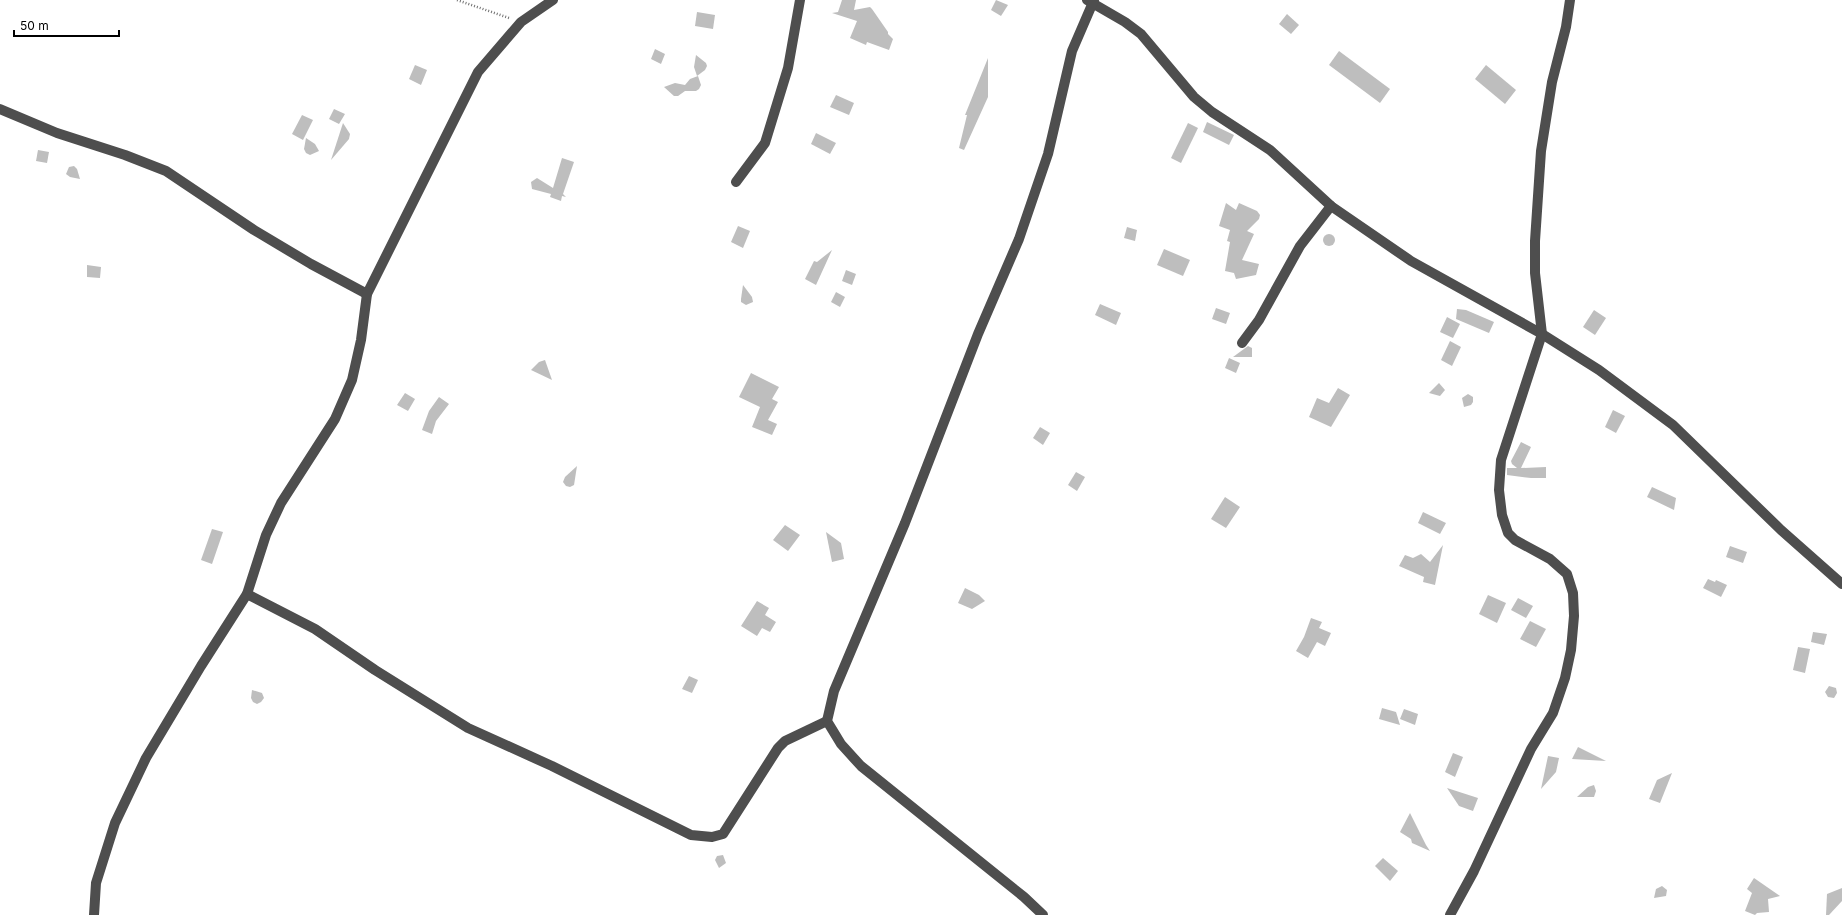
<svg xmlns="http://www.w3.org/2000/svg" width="1842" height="915" font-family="Inter,sans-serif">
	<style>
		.building { fill: #bebebe }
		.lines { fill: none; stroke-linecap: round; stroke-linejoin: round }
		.path { stroke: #707070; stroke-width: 2.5; stroke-dasharray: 1 2; stroke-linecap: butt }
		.minor { stroke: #4e4e4e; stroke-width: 10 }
	</style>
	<rect width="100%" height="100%" fill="#fff"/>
	<g class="building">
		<polygon points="842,0 856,0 854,10 870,7 872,9 888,32 888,34 893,39 889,50 867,42 866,45 850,38 857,21 832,13 838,12"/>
		<polygon points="996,0 1008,5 1001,16 991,10"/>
		<polygon points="697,12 715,15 713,29 695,26"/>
		<polygon points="1287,14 1299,25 1291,34 1279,24"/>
		<polygon points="655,49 665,54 661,64 651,59"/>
		<polygon points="1339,51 1390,89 1380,103 1329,65"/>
		<polygon points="696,55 706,63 707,66 705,70 697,76 694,67"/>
		<polygon points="988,58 988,97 964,150 959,148 967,115 965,115"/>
		<polygon points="415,65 427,70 421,85 409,79"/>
		<polygon points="1486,65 1516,90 1505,104 1475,79"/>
		<polygon points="698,76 701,85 699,89 696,91 685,91 678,96 674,96 664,87 675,83 685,85 690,79"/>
		<polygon points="836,95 854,103 849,115 830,107"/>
		<polygon points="334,109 345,114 339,124 329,119"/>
		<polygon points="302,115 313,120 303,140 292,134"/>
		<polygon points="1207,122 1234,135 1229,145 1203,132"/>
		<polygon points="343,123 350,134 349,139 331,160"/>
		<polygon points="1188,123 1198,128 1181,163 1171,158"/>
		<polygon points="816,133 836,143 830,154 811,144"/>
		<polygon points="306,138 315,144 319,151 310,155 306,153 304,149"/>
		<polygon points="38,150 49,152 47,163 36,161"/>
		<polygon points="562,158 574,162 563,194 566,197 562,196 561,201 550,197 551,194 532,189 531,182 537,178 553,188"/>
		<polygon points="74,166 77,169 80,179 70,177 66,174 69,167"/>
		<polygon points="1226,203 1236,210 1239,203 1257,211 1260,215 1259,219 1247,231 1254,234 1242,260 1259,264 1256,275 1236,279 1234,273 1225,271 1230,242 1227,241 1230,230 1219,226"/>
		<polygon points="738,226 750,231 743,248 731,242"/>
		<polygon points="1127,227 1137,230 1135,241 1124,238"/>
		<circle cx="1329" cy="240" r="6"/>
		<polygon points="1164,249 1190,260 1183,276 1157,265"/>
		<polygon points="832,250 816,285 805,279 814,261 817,262"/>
		<polygon points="87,265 101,267 100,278 87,277"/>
		<polygon points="846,270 856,274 852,285 842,281"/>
		<polygon points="743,285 752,297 753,302 746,305 741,302 741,299"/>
		<polygon points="836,292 845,297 840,307 831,302"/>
		<polygon points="1100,304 1121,313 1116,325 1095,315"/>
		<polygon points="1216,308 1230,313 1226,324 1212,319"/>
		<polygon points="1457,309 1466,310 1494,322 1489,333 1456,319"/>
		<polygon points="1594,310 1606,318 1595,335 1583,327"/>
		<polygon points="1447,317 1460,324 1453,338 1440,332"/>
		<polygon points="1450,341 1461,347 1452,366 1441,360"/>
		<polygon points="1248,346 1252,348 1252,357 1233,357"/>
		<polygon points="1229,358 1240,363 1236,373 1225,368"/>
		<polygon points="545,360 552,380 531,370 539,362"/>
		<polygon points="751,373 779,387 772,399 778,402 768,420 777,424 772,435 752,427 760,407 739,397"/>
		<polygon points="1439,383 1445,390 1440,396 1429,393"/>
		<polygon points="1338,388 1350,395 1331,427 1309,417 1317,398 1329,403"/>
		<polygon points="405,393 415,399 408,411 397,405"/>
		<polygon points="1468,394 1473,397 1473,402 1471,405 1464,407 1462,398"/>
		<polygon points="439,397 449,404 436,421 432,434 422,430 429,411"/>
		<polygon points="1613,410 1625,416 1616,433 1605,427"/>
		<polygon points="1040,427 1050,433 1043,445 1033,438"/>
		<polygon points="1521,442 1531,447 1521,468 1546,467 1546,478 1531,478 1507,475 1507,468 1517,468 1512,464 1511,461"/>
		<polygon points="577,466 574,485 570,487 566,486 563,482 565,477"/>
		<polygon points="1076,472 1085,477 1077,491 1068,485"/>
		<polygon points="1652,487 1676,498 1674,510 1647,497"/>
		<polygon points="1225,497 1240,507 1226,528 1211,519"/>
		<polygon points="1423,512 1446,523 1440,534 1418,523"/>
		<polygon points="785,525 800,535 788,551 773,540"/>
		<polygon points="212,529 223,532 212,564 201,560"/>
		<polygon points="826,532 841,543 844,559 832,562"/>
		<polygon points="1443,545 1435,585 1423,582 1424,577 1399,566 1405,555 1413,558 1421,554 1430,562"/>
		<polygon points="1730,546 1747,552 1743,563 1726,557"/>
		<polygon points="1708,579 1715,582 1716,580 1727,585 1721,597 1703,588"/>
		<polygon points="965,588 979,595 985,601 972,609 958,603"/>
		<polygon points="1488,595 1506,603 1497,623 1479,614"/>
		<polygon points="1518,598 1533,606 1526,618 1511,610"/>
		<polygon points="757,601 769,608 765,615 776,622 770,632 762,628 757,636 741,626"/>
		<polygon points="1311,618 1322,622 1319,628 1331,633 1325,646 1317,642 1308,658 1296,651 1304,637"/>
		<polygon points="1530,621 1546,629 1536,647 1520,639"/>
		<polygon points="1813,632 1827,634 1824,645 1811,642"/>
		<polygon points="1798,647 1810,649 1805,673 1793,670"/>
		<polygon points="689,676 698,680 692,693 682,689"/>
		<polygon points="1829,686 1836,688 1837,693 1834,698 1828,697 1825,692"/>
		<polygon points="252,690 262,693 264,698 261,702 257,704 253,702 251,698"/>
		<polygon points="1382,708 1396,712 1400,725 1379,719"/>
		<polygon points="1404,709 1418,714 1415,725 1400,719"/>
		<polygon points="1578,747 1606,761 1572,759"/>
		<polygon points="1453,753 1463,757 1455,777 1445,772"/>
		<polygon points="1548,756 1559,758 1556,772 1541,789"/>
		<polygon points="1672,773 1660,803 1649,799 1657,780"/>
		<polygon points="1594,785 1596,791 1594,797 1577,797 1588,787"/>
		<polygon points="1447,788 1478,798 1473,811 1459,806"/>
		<polygon points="1410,813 1426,845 1430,851 1412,843 1411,839 1400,832"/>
		<polygon points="723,855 726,863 719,868 715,860 717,856"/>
		<polygon points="1383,858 1398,871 1390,881 1375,866"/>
		<polygon points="1754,878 1780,896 1768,899 1769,912 1757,913 1755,915 1745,911 1752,893 1747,889"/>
		<polygon points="1662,886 1667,890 1666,896 1654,898 1656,889"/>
		<polygon points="1842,888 1842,901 1829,915 1826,915 1827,894"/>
	</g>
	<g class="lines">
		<polyline class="path" points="457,0 509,18"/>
		<g class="minor">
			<polyline points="1087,0 1125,22 1141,34 1194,97 1212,112 1270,150 1331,206 1411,261 1542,334 1599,370 1673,425 1781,530 1842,584"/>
			<polyline points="0,109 57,133 125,155 166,171 254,230 311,264 367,294"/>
			<polyline points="736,182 765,143 788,68 800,0"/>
			<polyline points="1242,343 1259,320 1300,246 1331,206"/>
			<polyline points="247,594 315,629 375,670 468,728 552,766 691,835 712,837 723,834 778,748 785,741 827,721"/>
			<polyline points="94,915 96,883 115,823 146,758 201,666 247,594 266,535 281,503 335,419 352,380 361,340 367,294 478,72 521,22 553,0"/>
			<polyline points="1043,915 1024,897 861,766 841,744 827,721 834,691 905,523 978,334 1019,239 1048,154 1072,51 1094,0"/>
			<polyline points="1450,915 1474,871 1531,749 1553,713 1565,678 1571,650 1574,616 1573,593 1567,574 1550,559 1515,540 1508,533 1502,515 1499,490 1501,460 1542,334 1535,273 1535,241 1541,151 1552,82 1566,27 1570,0"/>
		</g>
	</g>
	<path d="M14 30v6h105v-6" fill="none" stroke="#000000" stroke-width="2"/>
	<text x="20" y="30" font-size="12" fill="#000000" stroke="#ffffff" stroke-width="3" paint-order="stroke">50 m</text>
</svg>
